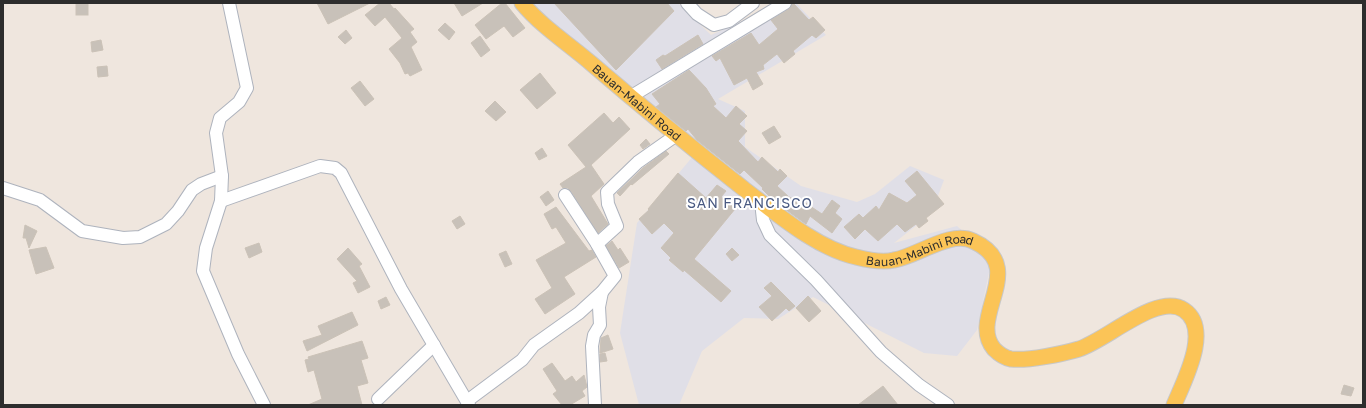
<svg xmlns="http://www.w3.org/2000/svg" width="1366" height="408" font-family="'Golos Text',sans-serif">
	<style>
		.industrial { fill: #e0dfe7 }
		.building { fill: #c8c1b9; stroke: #cbc2b7 }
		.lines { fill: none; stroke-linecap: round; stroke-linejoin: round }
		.minor-casing { stroke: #aeb3bd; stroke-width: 14 }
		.major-casing { stroke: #c8c8c8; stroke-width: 17 }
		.minor { stroke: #fff; stroke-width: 12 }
		.major { stroke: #fbc457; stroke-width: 15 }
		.labels { text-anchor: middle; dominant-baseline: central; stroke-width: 4; stroke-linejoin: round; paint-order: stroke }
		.street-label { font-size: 12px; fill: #2d2d2d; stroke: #fff }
		.quarter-label { font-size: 14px; letter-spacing: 1px; fill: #495981; stroke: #fff }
	</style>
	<rect width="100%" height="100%" fill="#efe6de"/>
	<polygon class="industrial" points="528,3 678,3 711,35 783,3 796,3 826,35 718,99 745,111 745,147 801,186 857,202 875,194 910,166 944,180 931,214 894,243 957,226 992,258 977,330 957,356 924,353 813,297 778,319 744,318 702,351 679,405 639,405 620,333 637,223 699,149"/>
	<g class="building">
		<rect x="76" y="3" width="12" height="12"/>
		<polygon points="317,3 370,3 328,24"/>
		<polygon points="380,3 389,3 394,9 395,8 414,29 410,32 417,42 411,47 422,70 410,76 408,73 405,74 400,63 389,49 402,38 385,17 375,26 365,15"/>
		<polygon points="454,3 483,3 462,16"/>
		<polygon points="502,3 505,3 525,28 513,37 504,26 486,39 475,25"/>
		<polygon points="554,3 667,3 674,11 616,70"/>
		<polygon points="793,3 809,20 813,17 825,30 816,38 812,35 793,51 795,54 784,63 777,54 763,65 764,69 756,72 763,84 753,90 747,78 734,85 720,58 716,61 712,56 751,33 759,45 778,29 771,20 789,9"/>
		<polygon points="445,23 455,32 449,40 438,30"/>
		<polygon points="346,30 352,38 345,44 338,37"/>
		<polygon points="698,35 703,44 662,69 656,60 663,55 665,56"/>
		<polygon points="480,36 490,50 481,57 471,43"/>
		<polygon points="101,40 103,50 92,52 91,42"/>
		<polygon points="107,66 108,76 98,77 97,67"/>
		<polygon points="689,70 706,88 716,104 713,106 726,118 736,106 747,116 739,124 747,131 738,141 758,162 762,157 778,172 780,169 787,176 777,186 789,197 803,204 804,202 822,214 832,200 840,206 835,213 842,219 832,233 810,216 806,224 788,211 773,200 762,189 763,188 744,170 740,174 697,140 688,129 686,131 656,107 660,104 652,94"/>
		<polygon points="540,73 556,93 537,109 520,90"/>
		<polygon points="360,81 374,99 365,106 351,88"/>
		<polygon points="495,101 506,112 496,121 485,111"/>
		<polygon points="604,113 613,123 619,117 630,129 591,165 604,184 591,196 608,224 598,233 571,191 568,188 563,188 560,184 586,167 568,145"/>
		<polygon points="774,126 781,137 769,144 762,133"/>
		<polygon points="646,139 650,144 643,149 640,145"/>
		<polygon points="542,148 547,156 539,160 535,153"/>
		<polygon points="666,151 669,154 632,185 631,184 620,196 617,193 643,168"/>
		<polygon points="917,171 944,204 926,218 928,221 919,228 916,224 905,232 897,224 878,241 865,229 855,239 844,227 859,214 863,218 876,206 879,210 889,193 907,203 917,195 905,181"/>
		<polygon points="678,173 706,198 717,185 726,191 721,197 735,209 694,259 731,291 721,302 684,270 683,272 669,260 671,258 661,248 674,233 664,223 652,234 639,219 649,210 648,209"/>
		<polygon points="548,191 554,200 546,206 540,197"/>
		<polygon points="556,207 589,251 592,250 596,257 564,277 575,294 545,314 535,299 552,288 536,260 566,243 556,227 552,229 544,214"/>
		<polygon points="460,216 465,224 457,229 452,221"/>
		<polygon points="25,225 37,231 29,248 26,238 23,238"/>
		<polygon points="612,241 618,250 620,248 629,262 619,268 606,246"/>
		<polygon points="259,243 262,252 249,258 245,248"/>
		<polygon points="46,247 54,268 36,274 29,250"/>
		<polygon points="348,248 362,264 359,266 370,287 358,293 353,283 357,281 337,259"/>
		<polygon points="732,248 739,255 732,261 726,254"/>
		<polygon points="506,251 512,264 505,267 499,254"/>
		<polygon points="771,282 795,306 789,311 786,308 772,321 759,307 772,296 764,288"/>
		<polygon points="808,296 821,311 809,322 796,308"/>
		<polygon points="386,297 390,305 381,309 378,301"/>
		<polygon points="352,312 358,325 307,351 303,341 322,335 318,326"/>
		<polygon points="608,335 613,349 600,353 601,338"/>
		<polygon points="362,341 368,358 361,360 368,383 357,386 362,405 308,405 322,399 314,370 308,372 305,360 309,359 308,357"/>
		<polygon points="605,353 607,361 600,362 600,354"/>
		<polygon points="552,363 565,381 572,376 576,382 584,375 587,387 582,391 585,396 570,405 562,405 553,394 557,391 543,369"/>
		<polygon points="1344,385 1354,388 1351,396 1341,394"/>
		<polygon points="883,386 898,405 858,405"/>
	</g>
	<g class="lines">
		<defs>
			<g id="minor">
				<polyline points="229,3 247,88 239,102 220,118 216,133 222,176 221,201 206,248 203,271 238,354 264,405"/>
				<polyline points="687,3 697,14 714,25 729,21 753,3"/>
				<polyline points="630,97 785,3"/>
				<polyline points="3,188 40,200 82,231 123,238 140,237 166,224 178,211 192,190 201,184 222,176"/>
				<polyline points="221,201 320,166 335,168 341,173 401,289 469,405"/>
				<polyline points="761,202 763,220 770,235 816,280 881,352 919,385 948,405"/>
				<polyline points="597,244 617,226 608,204 607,192 638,162 675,136"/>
				<polyline points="378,399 434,345"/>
				<polyline points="467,401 522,360 534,345 579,313 602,292 615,276 597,244 565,195"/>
				<polyline points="595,405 592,346 594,335 600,325 599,307 602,292"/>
			</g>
			<g id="major">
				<path id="s1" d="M522,3c20,24 47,41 70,61 50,43 100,84 152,125 32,24 72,59 112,68 12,3 26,6 38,3 24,-4 56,-30 79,-19 57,26 -6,76 21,108 5,5 11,9 17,10 17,2 51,-5 68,-10 28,-9 79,-57 105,-39 28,19 0,71 -10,95"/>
			</g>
		</defs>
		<use href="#minor" class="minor-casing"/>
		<use href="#major" class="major-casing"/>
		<use href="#minor" class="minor"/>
		<use href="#major" class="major"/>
	</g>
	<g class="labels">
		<g class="street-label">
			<text stroke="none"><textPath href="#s1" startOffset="152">Bauan-Mabini Road</textPath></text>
			<text stroke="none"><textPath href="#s1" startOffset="488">Bauan-Mabini Road</textPath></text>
		</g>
		<g class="quarter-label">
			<text x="750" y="202">SAN FRANCISCO</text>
		</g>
	</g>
	<rect width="1366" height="408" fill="none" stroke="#2d2d2d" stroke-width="8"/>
</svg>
